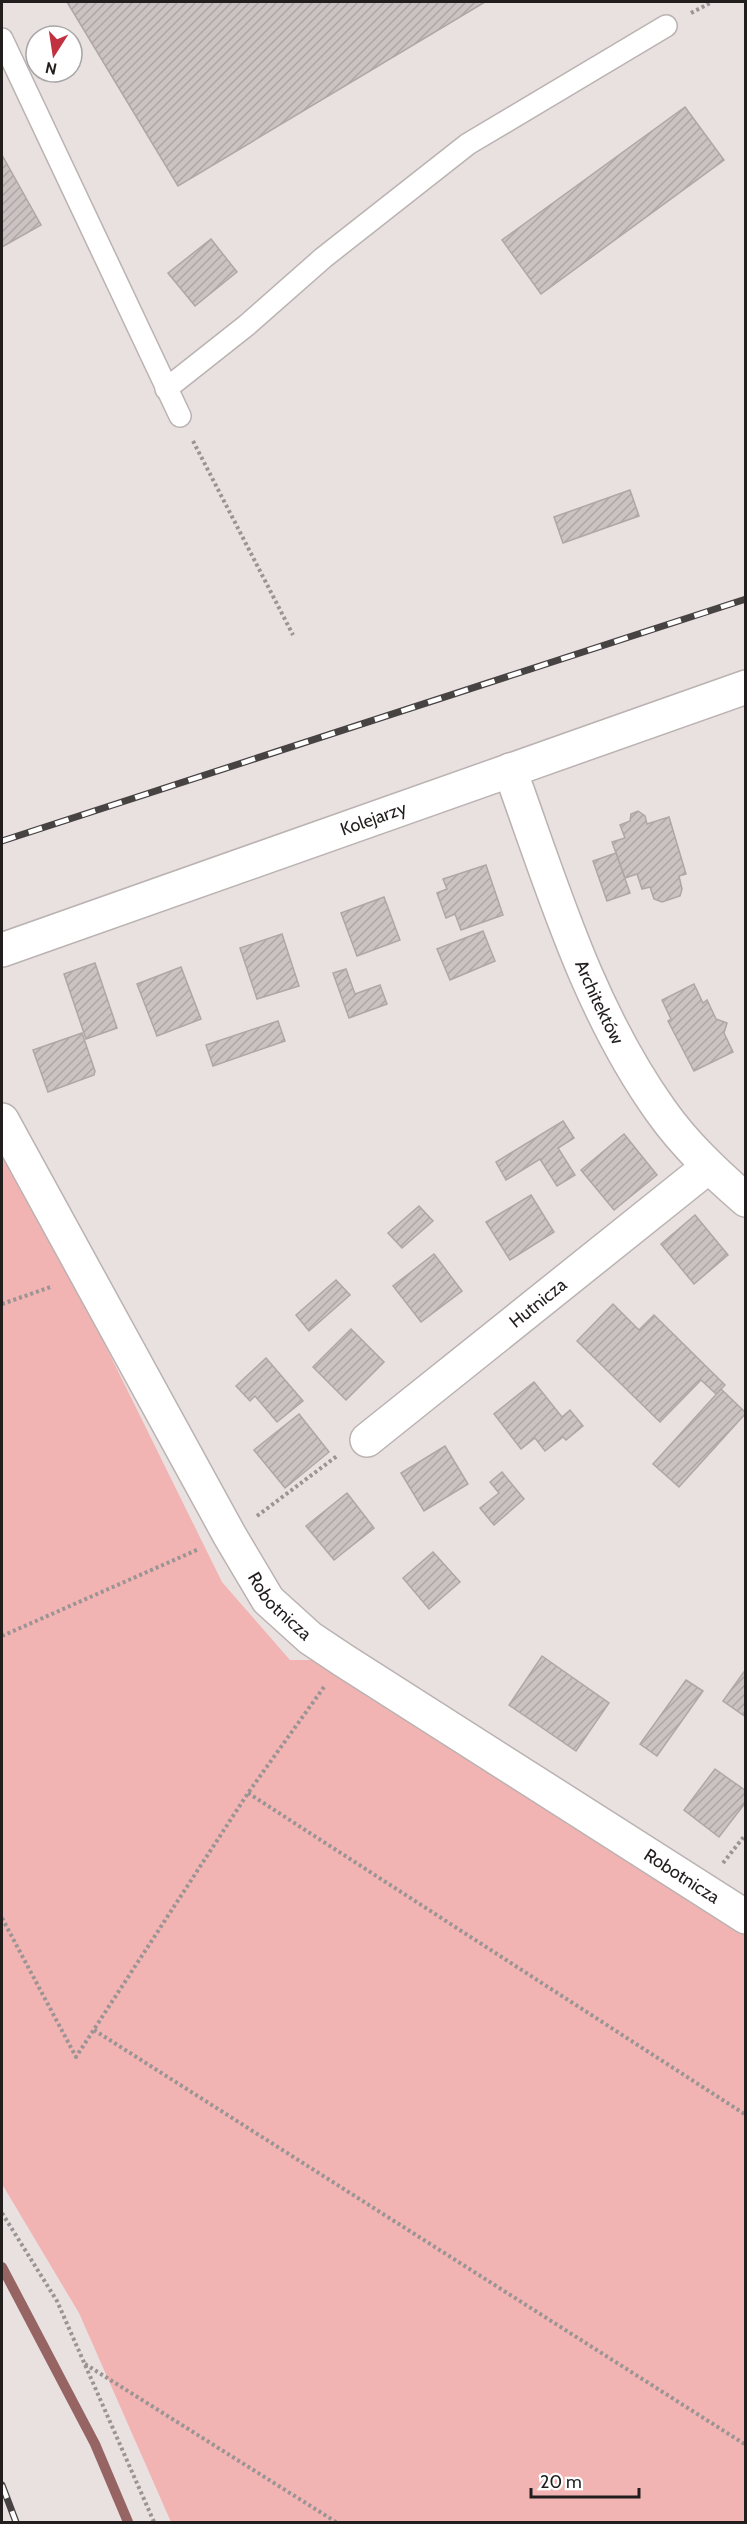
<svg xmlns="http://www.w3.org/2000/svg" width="747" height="2524" font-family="Cabin,sans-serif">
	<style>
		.green { fill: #f2b4b2 }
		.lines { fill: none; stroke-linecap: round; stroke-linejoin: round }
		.stream { stroke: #966463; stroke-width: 10 }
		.building { fill: url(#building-hatch); stroke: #afa6a6; stroke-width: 1.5 }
		.service-casing { stroke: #bbb2b2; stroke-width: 24 }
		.minor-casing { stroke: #bbb2b2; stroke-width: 36 }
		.path { stroke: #9b9494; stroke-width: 4; stroke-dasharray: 3 3; stroke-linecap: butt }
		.service { stroke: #fff; stroke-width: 21 }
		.minor { stroke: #fff; stroke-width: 33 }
		.rail-casing { stroke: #484343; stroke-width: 7 }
		.rail { stroke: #fff; stroke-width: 4.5; stroke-dasharray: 14; stroke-linecap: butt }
		.labels { text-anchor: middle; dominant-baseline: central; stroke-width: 4.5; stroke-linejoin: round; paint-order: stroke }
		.street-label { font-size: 18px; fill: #221e1e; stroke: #fff }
	</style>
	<defs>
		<pattern id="building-hatch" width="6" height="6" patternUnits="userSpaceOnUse" patternTransform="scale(1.5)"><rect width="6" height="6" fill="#cbc2c2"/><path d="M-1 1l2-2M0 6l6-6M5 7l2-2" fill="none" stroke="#aea6a6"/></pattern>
	</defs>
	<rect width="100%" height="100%" fill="#e9e0e0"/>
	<polygon class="green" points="2,1136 222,1582 290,1660 343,1660 745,1917 745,2522 171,2522 79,2313 2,2184"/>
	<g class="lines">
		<polyline class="stream" points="2,2267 95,2444 128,2522"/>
	</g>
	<g class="building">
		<polygon points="67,2 485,2 178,186"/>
		<polygon points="685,107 724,160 541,294 502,240"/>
		<polygon points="2,155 41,225 2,247"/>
		<polygon points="211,239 237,272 195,306 168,273"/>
		<polygon points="630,490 639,516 563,543 554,517"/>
		<polygon points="638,811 645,816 647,824 669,817 686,874 679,876 682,889 680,896 662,902 654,899 650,887 642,889 637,874 625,878 612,842 625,838 620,825 630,821 631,814"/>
		<polygon points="616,853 630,893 607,901 593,861"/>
		<polygon points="486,865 503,915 461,930 455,914 446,918 437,893 447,889 443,879"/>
		<polygon points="384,897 400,940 357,956 341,913"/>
		<polygon points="483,931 495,961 450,980 437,949"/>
		<polygon points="282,934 299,986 257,999 240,948"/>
		<polygon points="95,963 117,1028 86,1039 64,974"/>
		<polygon points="181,967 201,1019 157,1036 137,984"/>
		<polygon points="346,969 355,994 380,985 387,1004 349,1018 333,973"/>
		<polygon points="694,984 703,1003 707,1000 716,1019 727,1023 724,1033 733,1052 694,1071 668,1021 671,1019 662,1000"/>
		<polygon points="278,1021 285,1041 213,1066 206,1045"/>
		<polygon points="82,1033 95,1071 94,1075 48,1092 33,1050"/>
		<polygon points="563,1121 574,1138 558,1148 575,1175 557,1186 540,1159 506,1180 496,1162"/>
		<polygon points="624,1134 657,1175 614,1210 581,1170"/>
		<polygon points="531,1195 554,1232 510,1260 486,1222"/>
		<polygon points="419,1206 433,1221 402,1248 388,1233"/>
		<polygon points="695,1215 728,1255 694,1284 661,1244"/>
		<polygon points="434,1254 462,1291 421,1322 393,1286"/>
		<polygon points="336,1280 350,1295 309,1331 296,1315"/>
		<polygon points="613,1304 639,1330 654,1315 725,1385 716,1394 701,1380 660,1422 577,1341"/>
		<polygon points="351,1329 384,1362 346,1400 313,1367"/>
		<polygon points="266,1358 303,1401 277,1422 255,1396 250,1401 236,1386"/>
		<polygon points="534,1382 562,1417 570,1410 583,1426 566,1440 563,1437 545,1451 535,1438 521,1449 494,1414"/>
		<polygon points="721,1389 746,1413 679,1487 653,1464"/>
		<polygon points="299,1414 329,1452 285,1488 254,1450"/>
		<polygon points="445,1446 468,1484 424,1511 401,1473"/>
		<polygon points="502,1472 524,1499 494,1525 480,1508 499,1493 490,1482"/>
		<polygon points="347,1493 374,1528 334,1560 306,1526"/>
		<polygon points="433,1552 460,1582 429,1609 403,1578"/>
		<polygon points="542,1656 609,1703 576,1751 509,1705"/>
		<polygon points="746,1669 746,1717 723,1701"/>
		<polygon points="686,1680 703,1691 657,1756 640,1744"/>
		<polygon points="715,1769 746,1791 746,1802 719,1837 684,1810"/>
	</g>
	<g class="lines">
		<defs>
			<g id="service">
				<polyline points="2,39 180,416"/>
				<polyline points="166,389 247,325 323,258 468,144 666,26"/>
			</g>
			<g id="minor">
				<path id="s1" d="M510,770c42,116 78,239 151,341 24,34 54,62 85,89"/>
				<path id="s2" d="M2,950l744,-263"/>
				<path id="s3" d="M2,1120l228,416 38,64 42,38 33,22 403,257"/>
				<path id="s4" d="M367,1440l341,-273"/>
			</g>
		</defs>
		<use href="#service" class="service-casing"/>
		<use href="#minor" class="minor-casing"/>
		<g class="path">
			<polyline points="691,13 712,2"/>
			<polyline points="193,441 293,635"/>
			<polyline points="2,1304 53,1286"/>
			<polyline points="257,1516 337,1456"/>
			<polyline points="2,1636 199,1549"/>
			<polyline points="248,1793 746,2115"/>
			<polyline points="723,1863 746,1834"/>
			<polyline points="2,1918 76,2057 248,1793 324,1687"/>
			<polyline points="94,2030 746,2445"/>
			<polyline points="2,2213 57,2301 154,2522"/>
			<polyline points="85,2364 336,2522"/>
		</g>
		<use href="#service" class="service"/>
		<use href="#minor" class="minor"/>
		<defs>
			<g id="rail">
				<polyline points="2,841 746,599"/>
				<polyline points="2,2485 16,2522"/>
			</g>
		</defs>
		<use href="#rail" class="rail-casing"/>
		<use href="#rail" class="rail"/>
	</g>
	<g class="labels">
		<g class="street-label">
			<text stroke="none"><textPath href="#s2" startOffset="394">Kolejarzy</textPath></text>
			<text stroke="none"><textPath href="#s1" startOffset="249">Architektów</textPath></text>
			<text stroke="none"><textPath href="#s4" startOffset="219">Hutnicza</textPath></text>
			<text stroke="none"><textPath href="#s3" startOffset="561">Robotnicza</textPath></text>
			<text stroke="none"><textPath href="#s3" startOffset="1047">Robotnicza</textPath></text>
		</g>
	</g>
	<rect width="747" height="2524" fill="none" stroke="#221e1e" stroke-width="6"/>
	<g transform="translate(54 54) rotate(192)"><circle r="28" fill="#ffffff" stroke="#a7a5a5" stroke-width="1.5"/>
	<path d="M0-4.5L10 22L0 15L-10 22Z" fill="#c1313f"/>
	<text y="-9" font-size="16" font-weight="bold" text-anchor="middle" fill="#221e1e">N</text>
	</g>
	<path d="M531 2488v9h108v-9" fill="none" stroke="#221e1e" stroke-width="3"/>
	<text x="540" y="2488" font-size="18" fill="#221e1e" stroke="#ffffff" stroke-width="4.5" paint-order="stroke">20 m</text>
</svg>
